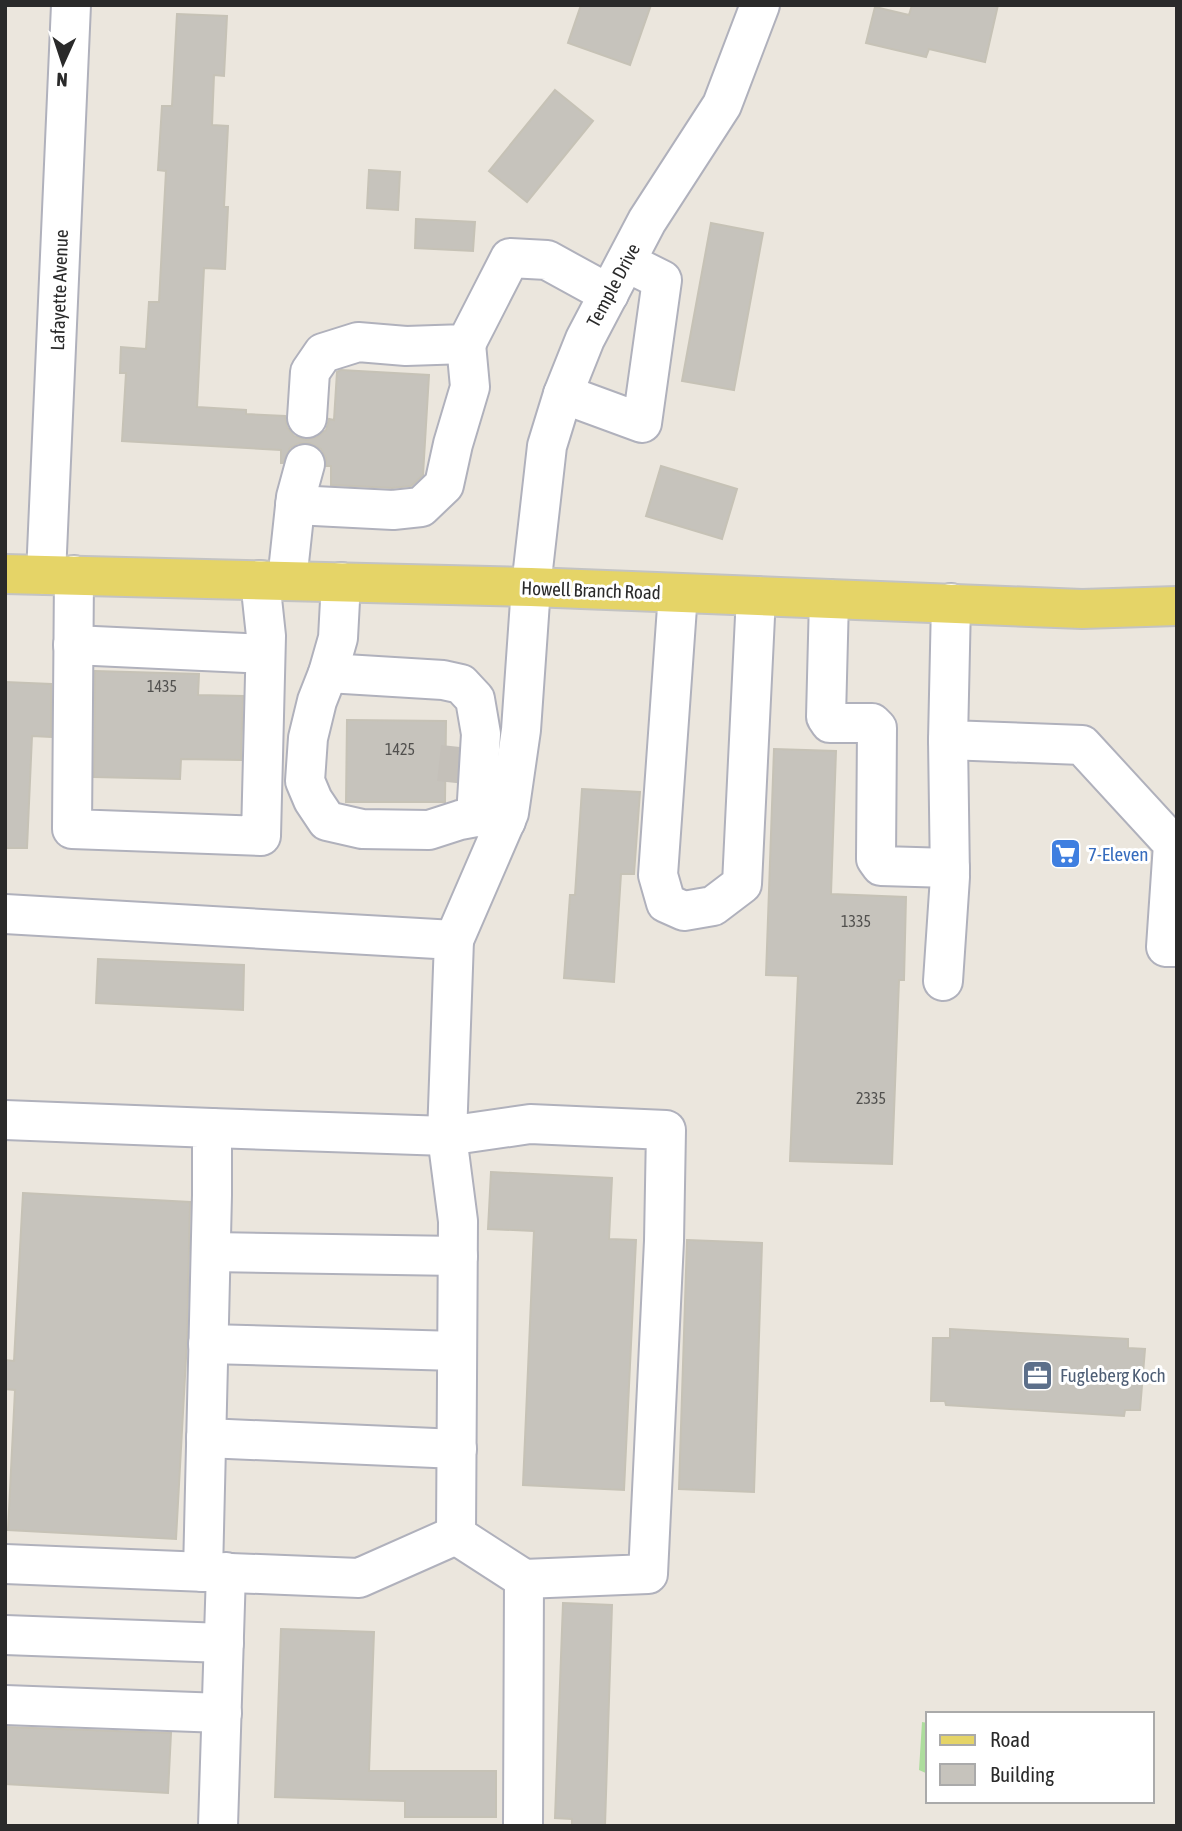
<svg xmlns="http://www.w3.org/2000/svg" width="1182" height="1831" font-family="'Asap Condensed',sans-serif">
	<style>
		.green { fill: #addd9d }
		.building { fill: #c6c3bc; stroke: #c6c2b6; stroke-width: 2 }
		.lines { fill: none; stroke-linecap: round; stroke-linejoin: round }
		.minor-tunnel { stroke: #c4c0b9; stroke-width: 38; stroke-dasharray: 38 19; stroke-linecap: butt }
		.minor-casing { stroke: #b0b1bc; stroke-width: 42 }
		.major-casing { stroke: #c3c3c3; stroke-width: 42 }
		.minor { stroke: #fff; stroke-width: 38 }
		.major { stroke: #e5d467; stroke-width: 38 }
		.labels { text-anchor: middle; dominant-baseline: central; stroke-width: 6; stroke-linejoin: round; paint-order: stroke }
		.number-label { font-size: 16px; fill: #51504e }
		.street-label { font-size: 19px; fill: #2a2a2a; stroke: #fff }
		.shop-label { font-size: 19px; fill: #366cbe; stroke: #fff; text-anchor: start }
		.service-label { font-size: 19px; fill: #4e5e75; stroke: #fff; text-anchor: start }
	</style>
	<rect width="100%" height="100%" fill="#ebe6dd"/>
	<polygon class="green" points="922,1722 928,1723 928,1774 919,1770"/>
	<g class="building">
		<polygon points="581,5 651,5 630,65 568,43"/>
		<polygon points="912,5 998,5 985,62 929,49 926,57 866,43 875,7 909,15"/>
		<polygon points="177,14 227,16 224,76 214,75 212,125 228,126 224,207 228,207 225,269 204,268 197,407 246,410 246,414 285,416 287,427 294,436 306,440 317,437 326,430 329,419 334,420 337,372 341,370 429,375 423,475 411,486 392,488 331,485 331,466 326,466 326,458 321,449 310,443 299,443 290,448 283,463 281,463 281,450 122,441 126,373 120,373 121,347 146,349 149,302 159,302 166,171 158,170 162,106 172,106"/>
		<polygon points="555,90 593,121 527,202 489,171"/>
		<polygon points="369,170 400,172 398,210 367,208"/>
		<polygon points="416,219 475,222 473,251 415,248"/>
		<polygon points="711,223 763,233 734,390 682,381"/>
		<polygon points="661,466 737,489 722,539 646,516"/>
		<polygon points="95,671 199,674 198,695 243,696 241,760 181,759 180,779 94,777"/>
		<polygon points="5,682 51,684 51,737 32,736 27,848 5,848"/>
		<polygon points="347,720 446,721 445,802 346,802"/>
		<polygon points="774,749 836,751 831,894 906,897 904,980 899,980 892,1164 790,1161 798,976 766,975"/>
		<polygon points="582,789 640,792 634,874 621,874 614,982 564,978 570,895 575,895"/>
		<polygon points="98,959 244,965 243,1010 96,1003"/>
		<polygon points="491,1172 612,1178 609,1239 636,1240 624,1490 523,1485 534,1231 488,1229"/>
		<polygon points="23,1193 190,1202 187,1340 176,1539 8,1530 15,1390 5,1389 5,1360 14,1361"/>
		<polygon points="687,1240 762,1243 754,1492 679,1489"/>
		<polygon points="950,1329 1128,1339 1128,1348 1145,1349 1140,1410 1125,1410 1124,1416 946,1405 945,1401 931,1401 933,1338 950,1338"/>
		<polygon points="563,1603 612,1605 605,1826 572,1826 572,1819 555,1818"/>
		<polygon points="281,1629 374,1632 369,1771 496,1771 496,1817 405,1817 405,1801 275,1797"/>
		<polygon points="5,1727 171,1733 168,1793 5,1784"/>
	</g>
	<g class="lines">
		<polyline class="minor-tunnel" points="456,783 460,747"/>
		<defs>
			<g id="minor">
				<polyline points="563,394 642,423 662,280 626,262"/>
				<polyline points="307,418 310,372 323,353 358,342 406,346 466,344 510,258 547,260 609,294"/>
				<polyline points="295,505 393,510 421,507 444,485 453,444 470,387 466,344"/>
				<polyline points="46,575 71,5"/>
				<polyline points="74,575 72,829 261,836 266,636 260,580"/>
				<polyline points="287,581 296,497 305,464"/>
				<polyline points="341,582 338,638 328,673 317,701 308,738 305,781 313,800 327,821 362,829 429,830 460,820 476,817 506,821"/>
				<polyline points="678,593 658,875 666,903 684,911 713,906 742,884 756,596"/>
				<polyline points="829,599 826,717 830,723 872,723 877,728 876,859 881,866 950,868"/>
				<polyline points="951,603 948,740 1082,745 1173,844 1166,947 1177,947"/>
				<polyline points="73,645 265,654"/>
				<polyline points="328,673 443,680 461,684 475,699 481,734 476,817"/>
				<polyline points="5,914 454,940 447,1136 458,1221 456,1535 524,1579 523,1826"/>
				<polyline points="454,940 509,813 521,730 531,587 547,446 563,394 585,339 647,221 722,105 760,5"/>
				<polyline points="943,981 950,877 948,740"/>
				<polyline points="5,1120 212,1128 212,1195 203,1572"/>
				<polyline points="212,1128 447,1136 530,1124 666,1130 664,1241 648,1574 524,1579"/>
				<polyline points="211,1252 458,1256"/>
				<polyline points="208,1344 457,1351"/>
				<polyline points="206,1438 457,1449"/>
				<polyline points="5,1564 359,1578 456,1535"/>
				<polyline points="5,1635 224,1643"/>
				<polyline points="5,1705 222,1713"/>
				<polyline points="218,1826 226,1572"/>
			</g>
			<polyline id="major" points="5,574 531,587 1082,609 1177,606"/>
		</defs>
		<use href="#minor" class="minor-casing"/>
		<use href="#major" class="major-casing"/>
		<use href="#minor" class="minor"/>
		<use href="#major" class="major"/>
	</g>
	<defs>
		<symbol id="supermarket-square" viewBox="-11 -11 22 22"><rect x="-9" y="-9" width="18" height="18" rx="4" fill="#3f7fe0" stroke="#fff"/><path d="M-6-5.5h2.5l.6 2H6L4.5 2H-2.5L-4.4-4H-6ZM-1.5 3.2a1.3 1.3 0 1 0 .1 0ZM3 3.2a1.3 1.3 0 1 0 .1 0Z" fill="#fff"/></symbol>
		<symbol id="office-square" viewBox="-11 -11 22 22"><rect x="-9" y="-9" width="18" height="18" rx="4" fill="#5c6f8a" stroke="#fff"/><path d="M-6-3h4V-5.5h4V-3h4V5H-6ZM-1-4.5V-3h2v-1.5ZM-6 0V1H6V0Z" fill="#fff"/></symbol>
	</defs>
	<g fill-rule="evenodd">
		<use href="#supermarket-square" x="1048" y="836" width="35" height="35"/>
		<use href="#office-square" x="1020" y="1358" width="35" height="35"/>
	</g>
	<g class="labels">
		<g class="number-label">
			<text x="162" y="686">1435</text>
			<text x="400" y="749">1425</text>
			<text x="856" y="921">1335</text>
			<text x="871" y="1098">2335</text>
		</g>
		<g class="street-label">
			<text transform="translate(613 285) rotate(-62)">Temple Drive</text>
			<text transform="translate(59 290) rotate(-88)">Lafayette Avenue</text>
			<text transform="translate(591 590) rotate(2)">Howell Branch Road</text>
		</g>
		<g class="shop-label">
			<text x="1088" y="854">7-Eleven</text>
		</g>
		<g class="service-label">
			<text x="1060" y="1375">Fugleberg Koch</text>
		</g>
	</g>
	<rect width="1182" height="1831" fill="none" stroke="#2a2a2a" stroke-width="14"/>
	<rect x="926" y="1712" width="228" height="91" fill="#ffffff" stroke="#aaaaaa" stroke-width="2"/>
	<rect x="940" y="1735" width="35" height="10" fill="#e5d467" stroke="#aaaaaa" stroke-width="2"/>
	<text x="990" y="1747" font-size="21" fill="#2a2a2a">Road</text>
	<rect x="940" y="1764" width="35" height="21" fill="#c6c3bc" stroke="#aaaaaa" stroke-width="2"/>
	<text x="990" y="1782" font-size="21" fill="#2a2a2a">Building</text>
	<g transform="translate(63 63) rotate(183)" stroke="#ffffff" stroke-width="5" paint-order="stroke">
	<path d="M0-5L12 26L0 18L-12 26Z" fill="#2a2a2a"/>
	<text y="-10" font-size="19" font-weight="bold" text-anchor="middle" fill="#2a2a2a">N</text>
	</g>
</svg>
